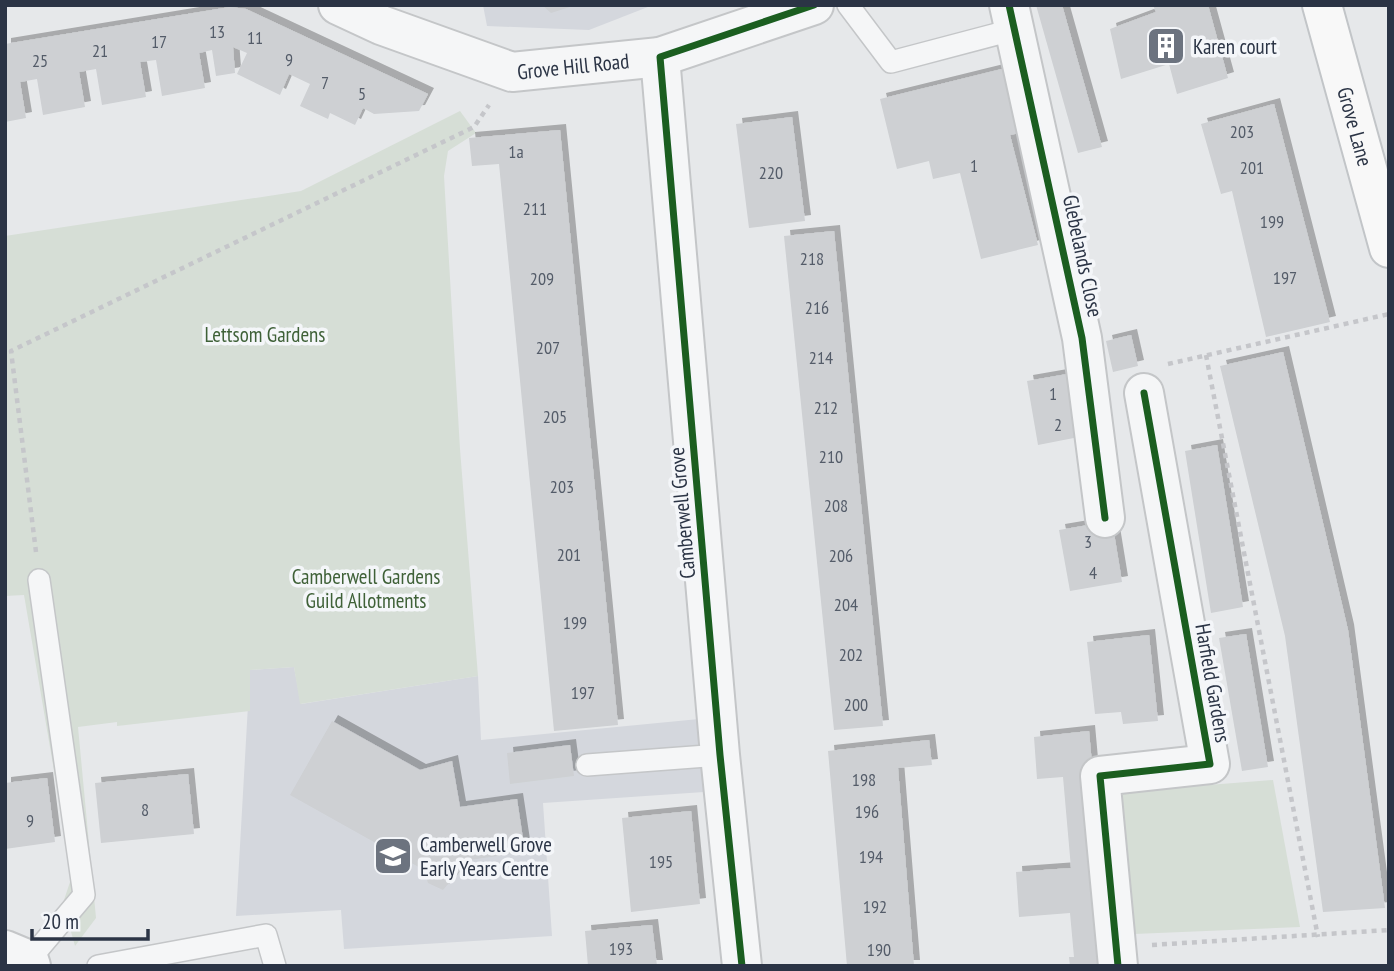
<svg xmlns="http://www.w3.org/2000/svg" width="1394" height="971" font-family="'PT Sans Narrow',sans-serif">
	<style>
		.built { fill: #d4d7dd }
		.green { fill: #d6ded6 }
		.building { fill: #ced0d3; filter: url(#shadow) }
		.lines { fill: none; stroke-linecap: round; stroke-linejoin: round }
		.service-casing { stroke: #c4c6c8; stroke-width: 24 }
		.minor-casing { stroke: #c4c6c8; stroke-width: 42 }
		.primary-casing { stroke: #c2c5c8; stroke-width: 42 }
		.path { stroke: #c5c6ca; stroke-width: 4.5; stroke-dasharray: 5 5; stroke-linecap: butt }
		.service { stroke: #f5f6f7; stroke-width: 21 }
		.minor { stroke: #f5f6f7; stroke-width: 38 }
		.primary { stroke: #f8f8f8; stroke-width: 38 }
		.cycleway-casing { stroke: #f4f6f9; stroke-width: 11 }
		.cycleway { stroke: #1b5e20; stroke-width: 7 }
		.labels { text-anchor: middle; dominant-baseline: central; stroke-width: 7; stroke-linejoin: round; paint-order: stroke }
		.number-label { font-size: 18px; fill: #545c69 }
		.poi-label { font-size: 21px; fill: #2b3445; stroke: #f4f6f9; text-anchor: start }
		.street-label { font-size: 21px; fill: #2b3445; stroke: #f4f6f9 }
		.park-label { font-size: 21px; fill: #3f6138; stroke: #f4f6f9 }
	</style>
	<defs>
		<filter id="shadow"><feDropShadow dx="6" dy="-6" stdDeviation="0" flood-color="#0004"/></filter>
	</defs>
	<rect width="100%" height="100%" fill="#e6e8ea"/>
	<g class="built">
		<polygon points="483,5 653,5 589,30 487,26"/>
		<polygon points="294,667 301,704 478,676 481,740 699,719 704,792 543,803 552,936 344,949 341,910 236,916 250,670"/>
	</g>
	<g class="green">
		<polygon points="460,111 476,133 448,151 444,176 460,449 478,676 300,704 294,667 250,670 250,711 117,726 117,722 78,727 96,918 75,946 63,903 72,876 24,595 5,596 5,236 301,191"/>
		<polygon points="1273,780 1300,927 1134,934 1119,792"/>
	</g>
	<g class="building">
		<polygon points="542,5 573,5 573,6 551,13"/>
		<polygon points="1036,5 1062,5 1102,147 1078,153"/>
		<polygon points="1153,5 1208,5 1228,78 1177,94 1169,64 1121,79 1110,29 1156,12"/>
		<polygon points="230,7 246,9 428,94 419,111 374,114 363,108 355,125 330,113 328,119 300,106 310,84 289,74 280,95 237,74 247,53 233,47 235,73 216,76 212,50 199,53 205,88 162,96 156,60 140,62 146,97 102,105 96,69 79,72 85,107 43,115 37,79 20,82 26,118 5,122 5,44"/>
		<polygon points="1014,66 1029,131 1010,135 1038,245 981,259 960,173 933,179 929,161 897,169 880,99"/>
		<polygon points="1274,104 1330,322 1266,337 1232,191 1221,194 1201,124"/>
		<polygon points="792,117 805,221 749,228 736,124"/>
		<polygon points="560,130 618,725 554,731 499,164 472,166 469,138"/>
		<polygon points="834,231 883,726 834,730 784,236"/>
		<polygon points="1131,335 1138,366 1113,372 1106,341"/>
		<polygon points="1283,352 1348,630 1385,908 1323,912 1285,636 1220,366"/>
		<polygon points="1073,373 1084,436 1038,445 1027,381"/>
		<polygon points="1217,445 1243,607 1211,613 1185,451"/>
		<polygon points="1112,521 1122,582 1070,591 1059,530"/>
		<polygon points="1246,634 1268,767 1242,771 1219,638"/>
		<polygon points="1149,635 1158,721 1123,724 1121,712 1095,714 1087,642"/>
		<polygon points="332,721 420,770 452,761 460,807 517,799 525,852 469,860 443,890 428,883 424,870 290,795"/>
		<polygon points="1089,731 1093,775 1111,966 1070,966 1069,957 1074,957 1070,913 1019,917 1016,872 1071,868 1063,777 1037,779 1034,737"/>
		<polygon points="929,740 932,765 898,768 914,966 847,966 828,751"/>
		<polygon points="570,745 574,776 510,784 507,753"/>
		<polygon points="188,774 194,834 101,843 95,783"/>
		<polygon points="47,778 55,842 5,849 5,783"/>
		<polygon points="691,811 700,904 631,912 622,818"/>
		<polygon points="652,925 657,966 588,966 585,931"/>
	</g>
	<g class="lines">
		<defs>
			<g id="service">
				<polyline points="848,5 891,62 1016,29"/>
				<polyline points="587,765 720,755"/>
				<polyline points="29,960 84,895 39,580"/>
				<polyline points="98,966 266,935 275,966"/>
			</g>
			<g id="minor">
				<path id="s1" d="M338,5l43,20 131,47 148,-15 154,-52"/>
				<polyline points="1009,5 1082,338 1105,518"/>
				<polyline points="660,57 720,755 742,966"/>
				<polyline points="5,950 29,960 31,966"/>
				<polyline points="1118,966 1100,776 1210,764 1144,393"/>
			</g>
			<g id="primary">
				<path id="s2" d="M1322,5l67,243"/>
			</g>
		</defs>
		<use href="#service" class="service-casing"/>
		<use href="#minor" class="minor-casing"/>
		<use href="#primary" class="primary-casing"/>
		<g class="path">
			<polyline points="1206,355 1318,937"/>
			<polyline points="1168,364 1389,314"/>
			<polyline points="36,552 11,351 474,127 489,105"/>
			<polyline points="1152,945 1389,930"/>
		</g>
		<use href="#service" class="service"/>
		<use href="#minor" class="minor"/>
		<use href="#primary" class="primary"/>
		<defs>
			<g id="cycleway">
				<polyline points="1009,5 1082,338 1105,518"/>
				<polyline points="742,966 720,755 660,57 814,5"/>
				<polyline points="1118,966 1100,776 1210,764 1144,393"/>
			</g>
		</defs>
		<use href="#cycleway" class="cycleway-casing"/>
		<use href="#cycleway" class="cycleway"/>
	</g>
	<defs>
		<symbol id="building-square" viewBox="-11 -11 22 22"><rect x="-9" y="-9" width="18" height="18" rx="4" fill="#6c737f" stroke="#f4f6f9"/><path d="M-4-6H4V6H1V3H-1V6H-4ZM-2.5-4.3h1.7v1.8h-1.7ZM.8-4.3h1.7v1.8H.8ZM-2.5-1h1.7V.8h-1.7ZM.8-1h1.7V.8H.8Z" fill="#fff"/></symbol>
		<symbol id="school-square" viewBox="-11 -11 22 22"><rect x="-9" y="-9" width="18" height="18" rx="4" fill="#6c737f" stroke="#f4f6f9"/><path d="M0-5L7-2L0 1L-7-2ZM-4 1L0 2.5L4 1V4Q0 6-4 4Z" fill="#fff"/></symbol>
	</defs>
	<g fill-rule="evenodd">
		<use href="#building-square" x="1144" y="24" width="44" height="44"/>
		<use href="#school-square" x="371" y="834" width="44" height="44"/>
	</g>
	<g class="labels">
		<g class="number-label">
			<text x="217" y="31">13</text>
			<text x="255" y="37">11</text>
			<text x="159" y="41">17</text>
			<text x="100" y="50">21</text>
			<text x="289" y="59">9</text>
			<text x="40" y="60">25</text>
			<text x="325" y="82">7</text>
			<text x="362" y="93">5</text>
			<text x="1242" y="131">203</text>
			<text x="516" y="151">1a</text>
			<text x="974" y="165">1</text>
			<text x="1252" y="167">201</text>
			<text x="771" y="172">220</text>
			<text x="535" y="208">211</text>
			<text x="1272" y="221">199</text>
			<text x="812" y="258">218</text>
			<text x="1285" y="277">197</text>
			<text x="542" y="278">209</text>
			<text x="817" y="307">216</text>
			<text x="548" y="347">207</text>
			<text x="821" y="357">214</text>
			<text x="1053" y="393">1</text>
			<text x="826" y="407">212</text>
			<text x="555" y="416">205</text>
			<text x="1058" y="424">2</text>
			<text x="831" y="456">210</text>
			<text x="562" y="486">203</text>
			<text x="836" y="505">208</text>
			<text x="1088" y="541">3</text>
			<text x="569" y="554">201</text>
			<text x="841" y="555">206</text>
			<text x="1093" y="572">4</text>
			<text x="846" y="604">204</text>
			<text x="575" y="622">199</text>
			<text x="851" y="654">202</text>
			<text x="583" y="692">197</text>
			<text x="856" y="704">200</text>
			<text x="864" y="779">198</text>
			<text x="145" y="809">8</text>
			<text x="867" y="811">196</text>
			<text x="30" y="820">9</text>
			<text x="871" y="856">194</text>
			<text x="661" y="861">195</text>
			<text x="875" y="906">192</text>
			<text x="621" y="948">193</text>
			<text x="879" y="949">190</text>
		</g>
		<g class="poi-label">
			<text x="1193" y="46">Karen court</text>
			<text x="420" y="844">Camberwell Grove<tspan x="420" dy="24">Early Years Centre</tspan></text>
		</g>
		<g class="street-label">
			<text stroke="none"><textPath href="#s1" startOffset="248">Grove Hill Road</textPath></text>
			<text stroke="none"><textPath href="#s2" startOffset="126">Grove Lane</textPath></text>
			<text transform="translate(1083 256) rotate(78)">Glebelands Close</text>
			<text transform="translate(682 513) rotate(-95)">Camberwell Grove</text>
			<text transform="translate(1213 683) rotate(80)">Harfield Gardens</text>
		</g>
		<g class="park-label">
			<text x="265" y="334">Lettsom Gardens</text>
			<text x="366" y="576">Camberwell Gardens<tspan x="366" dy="24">Guild Allotments</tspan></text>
		</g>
	</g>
	<rect width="1394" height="971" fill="none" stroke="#2b3445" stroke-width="14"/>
	<path d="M32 929v10h116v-10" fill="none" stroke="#2b3445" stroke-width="3.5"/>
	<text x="42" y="929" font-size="21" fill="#2b3445" stroke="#f4f6f9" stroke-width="5" paint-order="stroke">20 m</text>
</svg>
